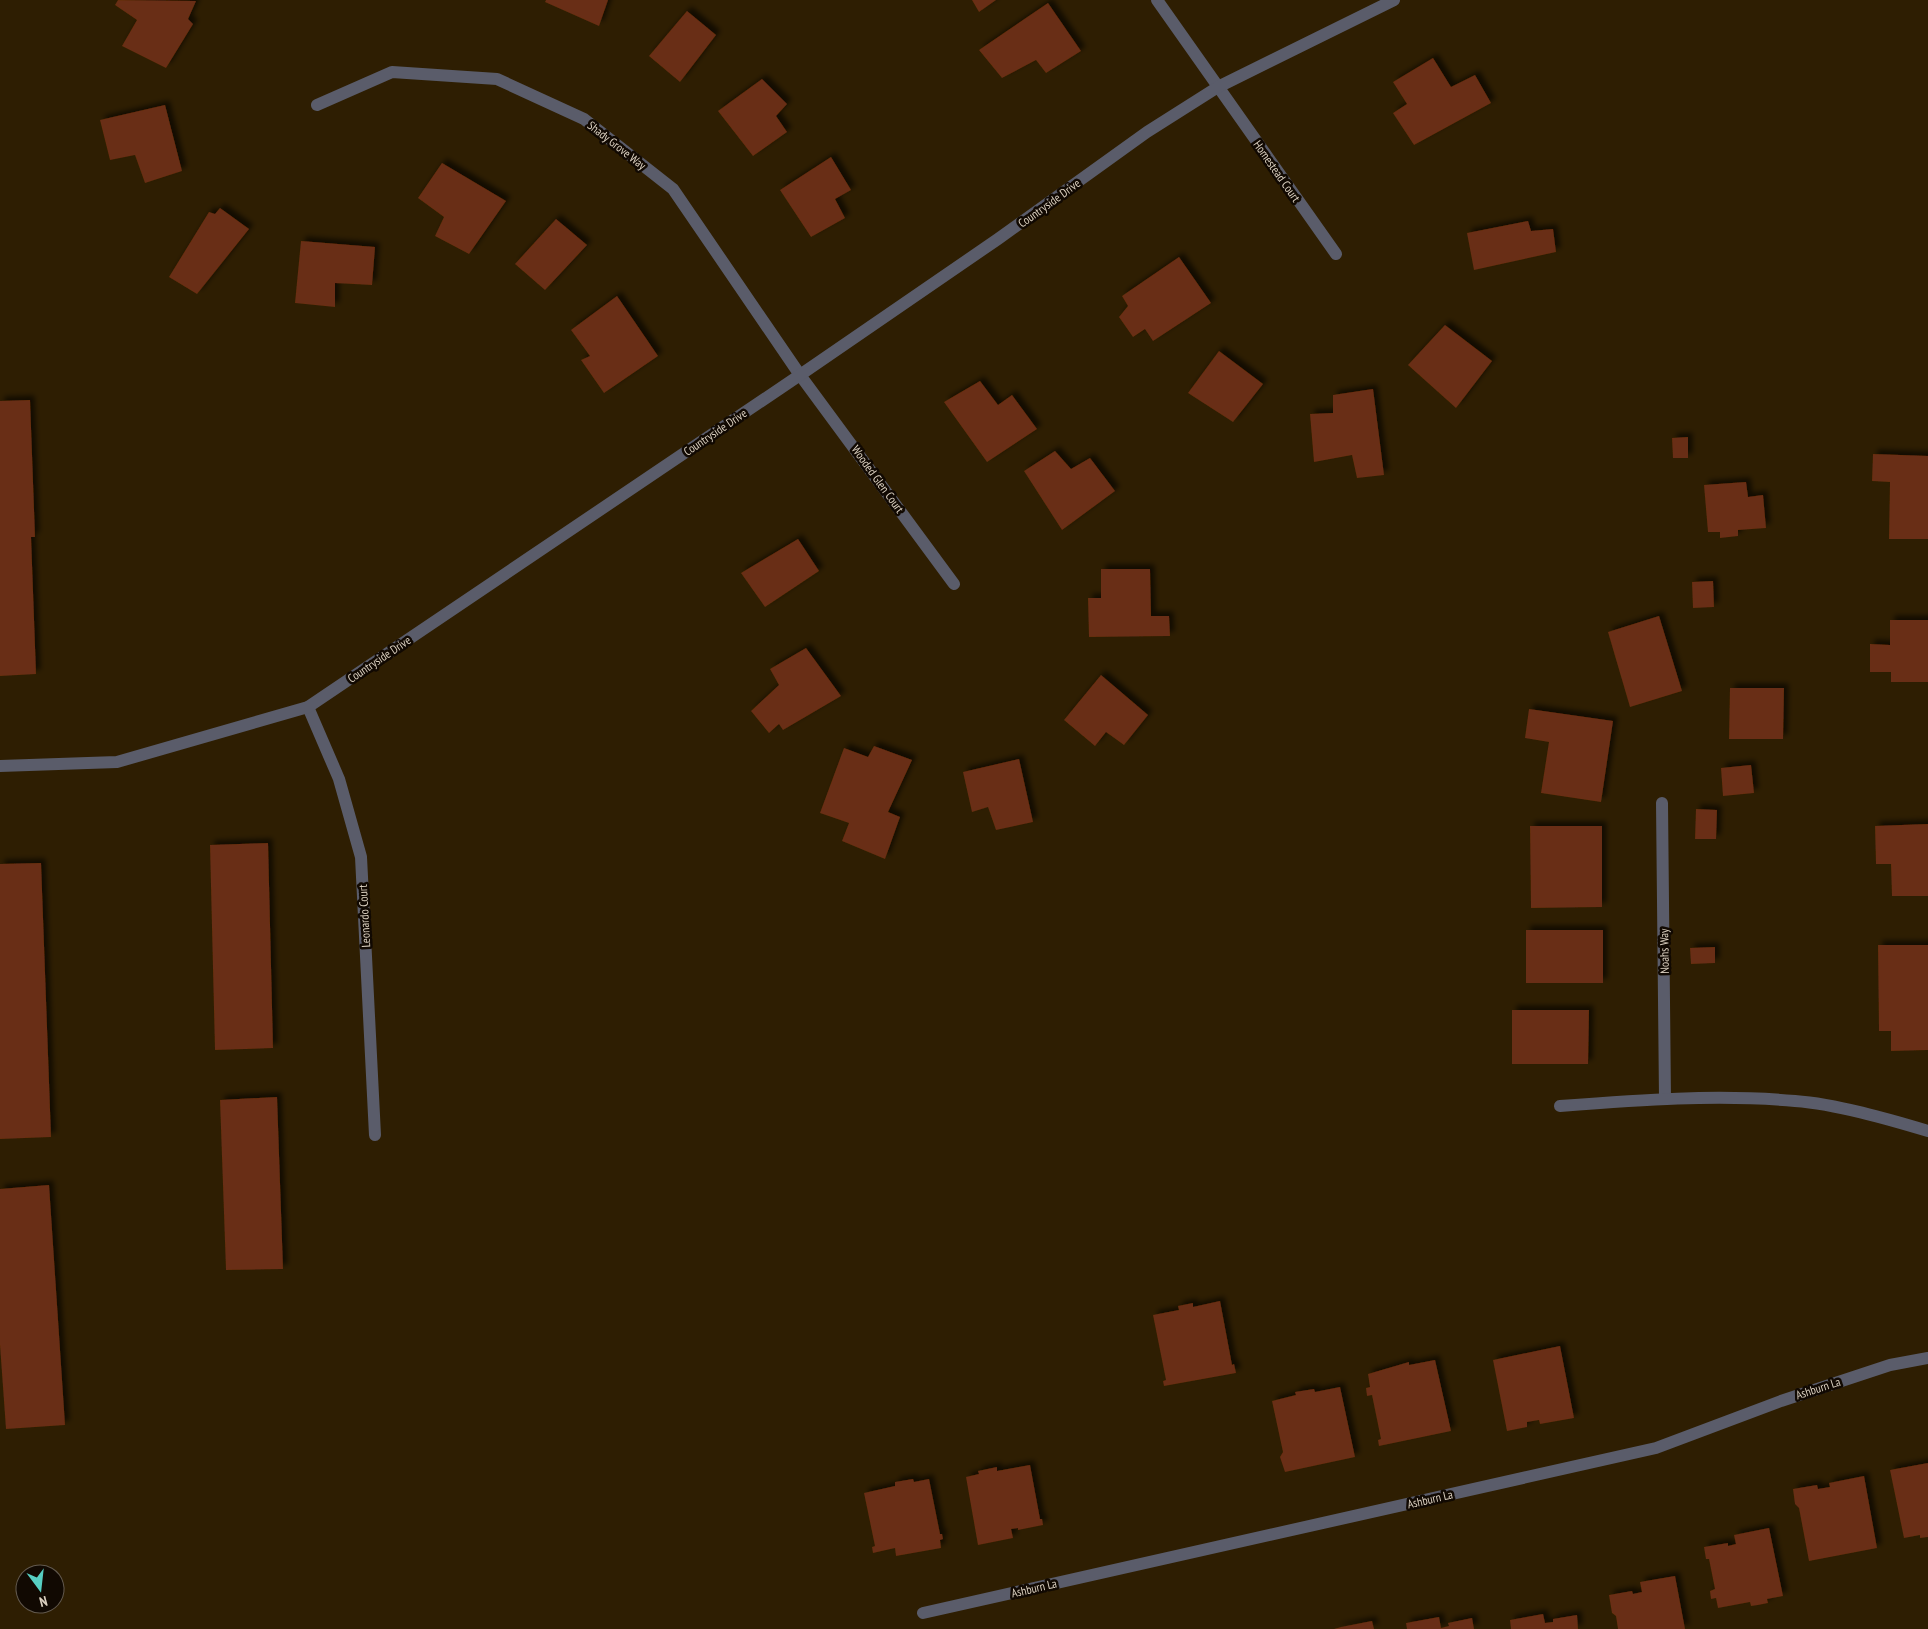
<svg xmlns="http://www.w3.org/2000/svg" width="1928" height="1629" font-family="'PT Sans Narrow',sans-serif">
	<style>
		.building { fill: #692f12; filter: url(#shadow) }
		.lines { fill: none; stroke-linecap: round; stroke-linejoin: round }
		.minor { stroke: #5a5c6a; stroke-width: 12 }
		.labels { text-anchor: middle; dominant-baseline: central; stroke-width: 5; stroke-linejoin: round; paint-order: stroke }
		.street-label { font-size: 12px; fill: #dcd1c1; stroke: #110902 }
	</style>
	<defs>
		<filter id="shadow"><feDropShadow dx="4.5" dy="-4.5" stdDeviation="2.5" flood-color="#0009"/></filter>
	</defs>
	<rect width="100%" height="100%" fill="#2e1e02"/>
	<g class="building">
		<polygon points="118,0 196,1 188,19 193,24 166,68 122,46 137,20 115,5"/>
		<polygon points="546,0 608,0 599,26 545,2"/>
		<polygon points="972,0 996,0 979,12"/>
		<polygon points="1048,3 1081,51 1046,73 1036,60 1002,78 979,50"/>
		<polygon points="687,11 716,35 680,82 649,56"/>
		<polygon points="1433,58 1451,87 1475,75 1491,103 1414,145 1393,113 1407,104 1393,82"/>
		<polygon points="762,79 787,104 776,116 787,132 753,156 718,111"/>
		<polygon points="165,105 182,171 145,183 135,155 110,160 100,120"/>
		<polygon points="831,157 851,190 835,199 845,218 811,237 780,190"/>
		<polygon points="442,163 506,201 469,254 435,236 444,217 418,198"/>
		<polygon points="220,208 249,229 197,294 169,277 209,212 215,214"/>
		<polygon points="556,219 587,245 545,290 515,264"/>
		<polygon points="1528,221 1531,231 1553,229 1556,252 1474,270 1467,233"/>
		<polygon points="301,241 375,247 372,285 335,283 335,307 295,303"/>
		<polygon points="1179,257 1211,303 1153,341 1145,329 1133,337 1119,317 1128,306 1122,296"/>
		<polygon points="617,296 658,356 604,393 581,360 590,356 571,330"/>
		<polygon points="1445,325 1492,361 1456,408 1408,365"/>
		<polygon points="1219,351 1263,384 1233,422 1188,393"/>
		<polygon points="980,381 998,405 1012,395 1037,429 987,462 944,402"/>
		<polygon points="1373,389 1384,475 1357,478 1352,455 1314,462 1310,414 1333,413 1333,395"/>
		<polygon points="30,400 35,537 31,537 36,674 0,676 0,401"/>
		<polygon points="1688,437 1688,458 1673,458 1672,438"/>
		<polygon points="1055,451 1071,469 1090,458 1115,491 1062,530 1024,471"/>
		<polygon points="1873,454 1928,456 1928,539 1889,539 1890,482 1872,481"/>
		<polygon points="1746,482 1748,497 1763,495 1766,528 1738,530 1738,536 1720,538 1720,532 1708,532 1704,485"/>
		<polygon points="798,539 819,571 765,607 741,573"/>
		<polygon points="1101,569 1150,569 1151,616 1169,616 1170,636 1089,637 1088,598 1101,598"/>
		<polygon points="1713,581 1714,607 1693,608 1692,582"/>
		<polygon points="1659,616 1682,691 1630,707 1608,632"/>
		<polygon points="1890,620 1928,620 1928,682 1891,682 1891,672 1870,672 1870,644 1890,645"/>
		<polygon points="806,648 841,696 783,730 779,724 769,733 751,711 779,685 770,669"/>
		<polygon points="1101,675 1148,715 1124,745 1106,732 1095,746 1064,720"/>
		<polygon points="1730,688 1784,688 1783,739 1729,739"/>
		<polygon points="1529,709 1613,721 1601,802 1541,793 1549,742 1525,738"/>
		<polygon points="874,746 912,760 888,812 900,817 885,859 842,841 849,823 820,813 844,748 868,757"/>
		<polygon points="1019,759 1033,822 996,830 988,807 972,812 963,772"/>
		<polygon points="1751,765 1754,793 1723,796 1721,768"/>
		<polygon points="1696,809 1717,810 1716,839 1695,839"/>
		<polygon points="1928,824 1928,896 1892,896 1891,864 1876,864 1875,826"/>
		<polygon points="1530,826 1602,826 1602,907 1531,908"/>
		<polygon points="268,843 273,1048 215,1050 210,845"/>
		<polygon points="41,863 51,1137 0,1139 0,864"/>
		<rect x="1526" y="930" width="77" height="53"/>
		<polygon points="1878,945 1928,945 1928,1050 1891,1051 1891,1031 1879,1031"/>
		<polygon points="1715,947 1715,963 1691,964 1690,948"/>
		<polygon points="1512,1010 1589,1010 1588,1064 1512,1064"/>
		<polygon points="277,1097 283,1269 226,1270 220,1100"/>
		<polygon points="49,1185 65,1425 6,1429 0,1345 0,1189"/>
		<polygon points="1220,1301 1232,1365 1234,1364 1236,1373 1164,1386 1163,1381 1166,1380 1153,1315 1179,1310 1178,1306 1193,1303 1193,1307"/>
		<polygon points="1560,1346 1574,1418 1540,1424 1539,1420 1527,1422 1527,1427 1507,1431 1493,1360"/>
		<polygon points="1435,1360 1451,1431 1379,1446 1378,1440 1381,1439 1372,1395 1367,1396 1366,1388 1370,1387 1368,1374 1409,1362 1409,1365"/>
		<polygon points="1340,1387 1355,1457 1285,1472 1280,1457 1283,1452 1272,1401 1296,1395 1295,1392 1314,1389 1315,1392"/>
		<polygon points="1928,1463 1928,1537 1920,1538 1920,1535 1904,1538 1890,1470"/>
		<polygon points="1030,1465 1040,1519 1042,1519 1043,1525 1018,1530 1018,1528 1011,1529 1013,1538 978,1545 966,1477 979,1474 978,1471 997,1467 997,1471"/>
		<polygon points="1864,1476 1877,1548 1809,1561 1799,1508 1795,1504 1793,1489 1817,1485 1818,1489 1830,1487 1829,1483"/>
		<polygon points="913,1479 914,1482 929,1479 940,1534 942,1534 943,1539 940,1540 941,1548 896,1556 895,1548 873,1553 872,1547 875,1546 864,1493 895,1486 895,1482"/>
		<polygon points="1769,1528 1783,1596 1767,1599 1768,1603 1758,1605 1751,1606 1750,1602 1718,1608 1716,1598 1711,1599 1710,1591 1715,1589 1709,1559 1706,1559 1704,1547 1728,1543 1728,1546 1736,1544 1734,1535"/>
		<polygon points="1675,1576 1685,1629 1618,1629 1616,1616 1612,1613 1609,1595 1632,1591 1633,1594 1642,1592 1640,1582"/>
		<polygon points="1543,1614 1545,1623 1553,1622 1553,1619 1577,1615 1578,1629 1511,1629 1510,1620"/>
		<polygon points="1439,1617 1441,1628 1449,1626 1448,1623 1472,1618 1474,1629 1407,1629 1406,1623"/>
		<polygon points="1372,1621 1374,1629 1334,1629 1341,1627"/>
	</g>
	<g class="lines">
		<g class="minor">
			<polyline points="1157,0 1336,254"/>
			<polyline points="317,105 392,72 497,79 584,119 673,189 800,375 954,584"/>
			<polyline points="308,707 339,779 361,857 375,1135"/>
			<polyline points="0,766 117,762 308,707 800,375 998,239 1147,132 1218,87 1394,0"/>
			<polyline points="1662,803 1665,1099"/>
			<path d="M1560,1106c78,-6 157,-12 235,-5 41,3 93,18 133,30"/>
			<polyline points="923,1613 1656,1448 1781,1401 1890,1365 1928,1358"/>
		</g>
	</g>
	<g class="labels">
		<g class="street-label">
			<text transform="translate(617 145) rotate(38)">Shady Grove Way</text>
			<text transform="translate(1277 171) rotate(55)">Homestead Court</text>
			<text transform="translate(1049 203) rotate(-36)">Countryside Drive</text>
			<text transform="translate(715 432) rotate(-34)">Countryside Drive</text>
			<text transform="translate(878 479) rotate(54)">Wooded Glen Court</text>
			<text transform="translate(379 659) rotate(-34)">Countryside Drive</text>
			<text transform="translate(364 916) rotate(-93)">Leonardo Court</text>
			<text transform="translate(1664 951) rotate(-91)">Noahs Way</text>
			<text transform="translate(1818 1388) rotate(-18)">Ashburn La</text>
			<text transform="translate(1430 1499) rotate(-13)">Ashburn La</text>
			<text transform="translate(1034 1588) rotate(-13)">Ashburn La</text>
		</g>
	</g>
	<g transform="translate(40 1589) rotate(165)"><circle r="24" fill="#110902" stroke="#62594e"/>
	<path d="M0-4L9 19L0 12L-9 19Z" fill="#57cec2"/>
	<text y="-8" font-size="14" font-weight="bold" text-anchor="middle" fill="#dcd1c1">N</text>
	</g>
</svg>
